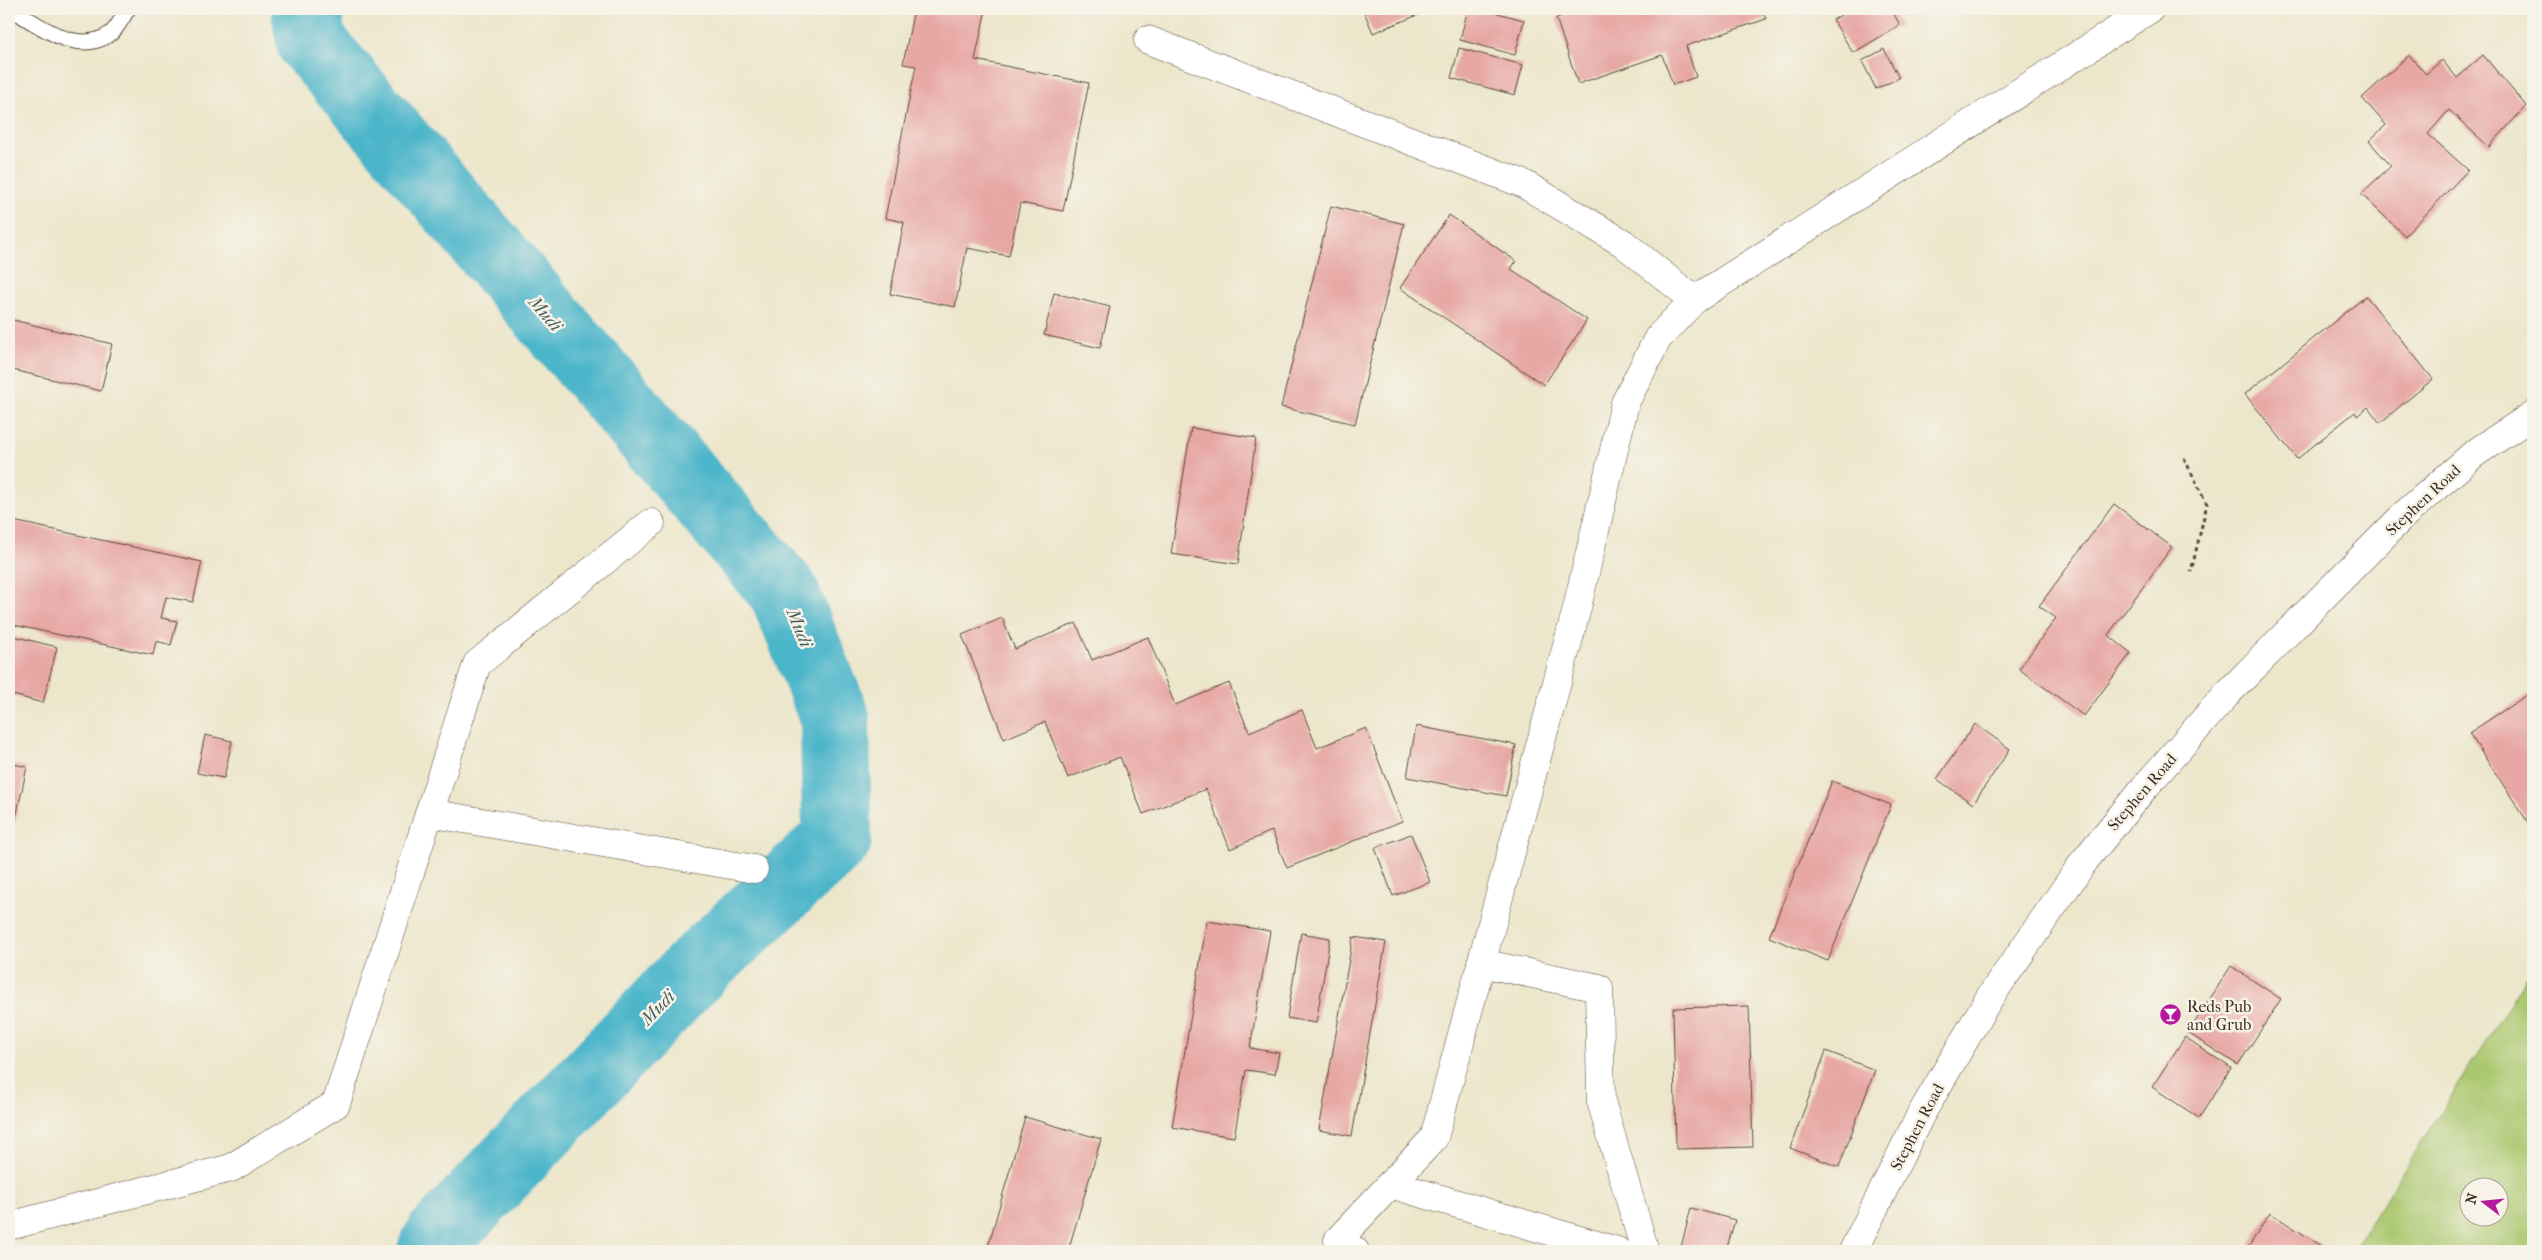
<svg xmlns="http://www.w3.org/2000/svg" width="2542" height="1260" font-family="'IM FELL French Canon',serif">
	<style>
		.green { fill: #aac86f; stroke: #727946; fill-rule: evenodd }
		.lines { fill: none; stroke-linecap: round; stroke-linejoin: round }
		.river { stroke: #4cb5ca; stroke-width: 70 }
		.building { fill: #e7a8a5 }
		.lane-casing { stroke: #564638; stroke-width: 17 }
		.street-casing { stroke: #564638; stroke-width: 29 }
		.path { stroke: #564638; stroke-width: 3; stroke-dasharray: 4 4; stroke-linecap: butt }
		.lane { stroke: #fff; stroke-width: 15 }
		.street { stroke: #fff; stroke-width: 28 }
		.labels { text-anchor: middle; dominant-baseline: central; stroke-width: 5; stroke-linejoin: round; paint-order: stroke }
		.street-label { font-size: 16px; fill: #3b2a1e; stroke: #f7f3e8 }
		.poi-label { font-size: 16px; fill: #3b2a1e; stroke: #f7f3e8; text-anchor: start }
		.water-label { font-size: 18px; font-style: italic; fill: #415b5a; stroke: #f7f3e8 }
	</style>
	<rect width="100%" height="100%" fill="#f7f3e8"/>
	<filter id="ink" filterUnits="userSpaceOnUse"><feTurbulence type="fractalNoise" baseFrequency=".02" numOctaves="2"/><feDisplacementMap in="SourceGraphic" scale="10" xChannelSelector="R" yChannelSelector="G"/><feConvolveMatrix kernelMatrix="1 2 1 2 8 2 1 2 1" color-interpolation-filters="sRGB"/></filter>
	<filter id="wash" filterUnits="userSpaceOnUse"><feTurbulence type="fractalNoise" baseFrequency=".0096" numOctaves="4" result="noise"/><feDisplacementMap in="SourceGraphic" scale="20" xChannelSelector="R" yChannelSelector="G"/><feGaussianBlur stdDeviation="1.12" result="paint"/><feColorMatrix in="noise" values="0 0 0 0 0 0 0 0 0 0 0 0 0 0 0 0 0 1.4 0 .05"/><feComposite in="paint" operator="in"/></filter>
	<g filter="url(#wash)">
		<rect width="100%" height="100%" fill="#ece6cb"/>
		<path class="green" d="M2533,967v284h-181zM2470,1188h30v30h-30z"/>
		<g class="lines">
			<polyline class="river" points="306,9 311,42 784,592 835,718 837,839 700,965 441,1235 432,1251"/>
		</g>
		<g id="blocks">
			<g class="building">
				<polygon points="914,9 986,9 975,60 1089,83 1063,211 1020,203 1009,256 967,248 955,307 890,294 904,222 885,218 916,66 903,64"/>
				<polygon points="1363,9 1433,9 1373,33"/>
				<polygon points="1468,9 1482,9 1524,20 1515,55 1460,40"/>
				<polygon points="1583,9 1762,9 1766,19 1686,46 1696,77 1673,85 1662,55 1578,84 1556,18"/>
				<polygon points="1851,9 1891,9 1900,25 1853,53 1833,20"/>
				<polygon points="1459,48 1523,65 1515,95 1451,78"/>
				<polygon points="1884,49 1899,78 1876,89 1862,61"/>
				<polygon points="2409,55 2426,74 2442,60 2457,78 2483,55 2526,106 2489,147 2449,110 2428,134 2468,170 2405,236 2361,194 2391,166 2369,141 2386,125 2362,98"/>
				<polygon points="1331,206 1404,224 1355,424 1281,407"/>
				<polygon points="1449,215 1516,261 1511,269 1587,320 1544,385 1400,288"/>
				<polygon points="1054,293 1110,307 1100,348 1044,335"/>
				<polygon points="2366,296 2433,379 2380,423 2368,407 2357,416 2355,412 2297,459 2245,394"/>
				<polygon points="9,319 112,344 101,391 9,369"/>
				<polygon points="1191,428 1256,438 1238,564 1171,554"/>
				<polygon points="2114,504 2172,547 2108,635 2131,653 2084,716 2019,669 2056,618 2039,606"/>
				<polygon points="9,520 202,562 193,602 166,597 161,618 177,621 171,645 156,641 153,655 9,624"/>
				<polygon points="1002,618 1015,649 1076,623 1092,660 1148,637 1175,705 1229,683 1249,732 1302,710 1317,748 1366,728 1402,821 1287,868 1272,831 1230,849 1206,789 1143,814 1120,757 1068,778 1045,722 1004,739 962,635"/>
				<polygon points="9,635 57,647 43,703 9,694"/>
				<polygon points="2533,691 2533,830 2469,733"/>
				<polygon points="1975,724 2010,749 1973,804 1937,779"/>
				<polygon points="1416,726 1516,745 1506,796 1407,777"/>
				<polygon points="205,735 232,741 224,778 197,773"/>
				<polygon points="9,763 27,767 10,845 9,845"/>
				<polygon points="1832,781 1891,805 1828,961 1769,937"/>
				<polygon points="1411,834 1430,882 1393,896 1375,848"/>
				<polygon points="1207,921 1270,931 1250,1048 1279,1053 1275,1074 1246,1070 1234,1137 1172,1127"/>
				<polygon points="1301,933 1330,938 1316,1023 1287,1018"/>
				<polygon points="1353,937 1386,942 1352,1136 1319,1130"/>
				<polygon points="2231,966 2281,999 2238,1065 2188,1033"/>
				<polygon points="1749,1006 1753,1147 1676,1149 1673,1008"/>
				<polygon points="2185,1037 2231,1068 2199,1118 2152,1087"/>
				<polygon points="1826,1051 1875,1070 1839,1167 1790,1148"/>
				<polygon points="1025,1117 1101,1139 1068,1251 987,1250"/>
				<polygon points="1691,1208 1735,1220 1726,1251 1680,1251"/>
				<polygon points="2270,1213 2325,1248 2323,1251 2246,1251"/>
			</g>
		</g>
	</g>
	<g filter="url(#ink)">
		<use href="#blocks" fill-opacity="0" stroke="#564638" stroke-width="1"/>
		<g class="lines">
			<defs>
				<path id="lane" d="M11,9c29,16 65,48 99,25 7,-5 13,-18 18,-25"/>
				<g id="street">
					<polyline points="1148,40 1524,184 1623,243 1694,300"/>
					<polyline points="429,813 754,869"/>
					<polyline points="1481,963 1599,988 1601,1101 1645,1251"/>
					<polyline points="1390,1184 1617,1251"/>
					<polyline points="9,1226 231,1168 336,1104 477,664 651,523"/>
					<polyline points="1355,1251 1338,1240 1434,1138 1575,616 1625,403 1658,338 1694,300 2150,9"/>
					<polyline points="1853,1251 1920,1116 1988,1000 2085,860 2144,788 2227,694 2406,513 2475,453 2533,415"/>
				</g>
			</defs>
			<use href="#lane" class="lane-casing"/>
			<use href="#street" class="street-casing"/>
			<polyline class="path" points="2184,458 2207,504 2191,572"/>
			<use href="#lane" class="lane"/>
			<use href="#street" class="street"/>
		</g>
	</g>
	<defs>
		<symbol id="bar-disc" viewBox="-11 -11 22 22"><circle r="9.5" fill="#b5179e" stroke="#f7f3e8"/><path d="M-6-5H6L.8 .8V4.5H3.5V6h-7V4.5H-.8V.8Z" fill="#fff"/></symbol>
	</defs>
	<g fill-rule="evenodd">
		<use href="#bar-disc" x="2158" y="1002" width="25" height="25"/>
	</g>
	<g class="labels">
		<g class="street-label">
			<text transform="translate(2423 500) rotate(-43)">Stephen Road</text>
			<text transform="translate(2142 792) rotate(-49)">Stephen Road</text>
			<text transform="translate(1917 1127) rotate(-62)">Stephen Road</text>
		</g>
		<g class="poi-label">
			<text x="2187" y="1006">Reds Pub<tspan x="2187" dy="18">and Grub</tspan></text>
		</g>
		<g class="water-label">
			<text transform="translate(545 314) rotate(49)">Mudi</text>
			<text transform="translate(799 628) rotate(68)">Mudi</text>
			<text transform="translate(658 1008) rotate(-46)">Mudi</text>
		</g>
	</g>
	<rect width="2542" height="1260" fill="none" stroke="#f7f3e8" stroke-width="30"/>
	<g transform="translate(2484 1202) rotate(286)"><circle r="24" fill="#f7f3e8" stroke="#aca397"/>
	<path d="M0-4L9 19L0 12L-9 19Z" fill="#b5179e"/>
	<text y="-8" font-size="14" font-weight="bold" text-anchor="middle" fill="#3b2a1e">N</text>
	</g>
</svg>
